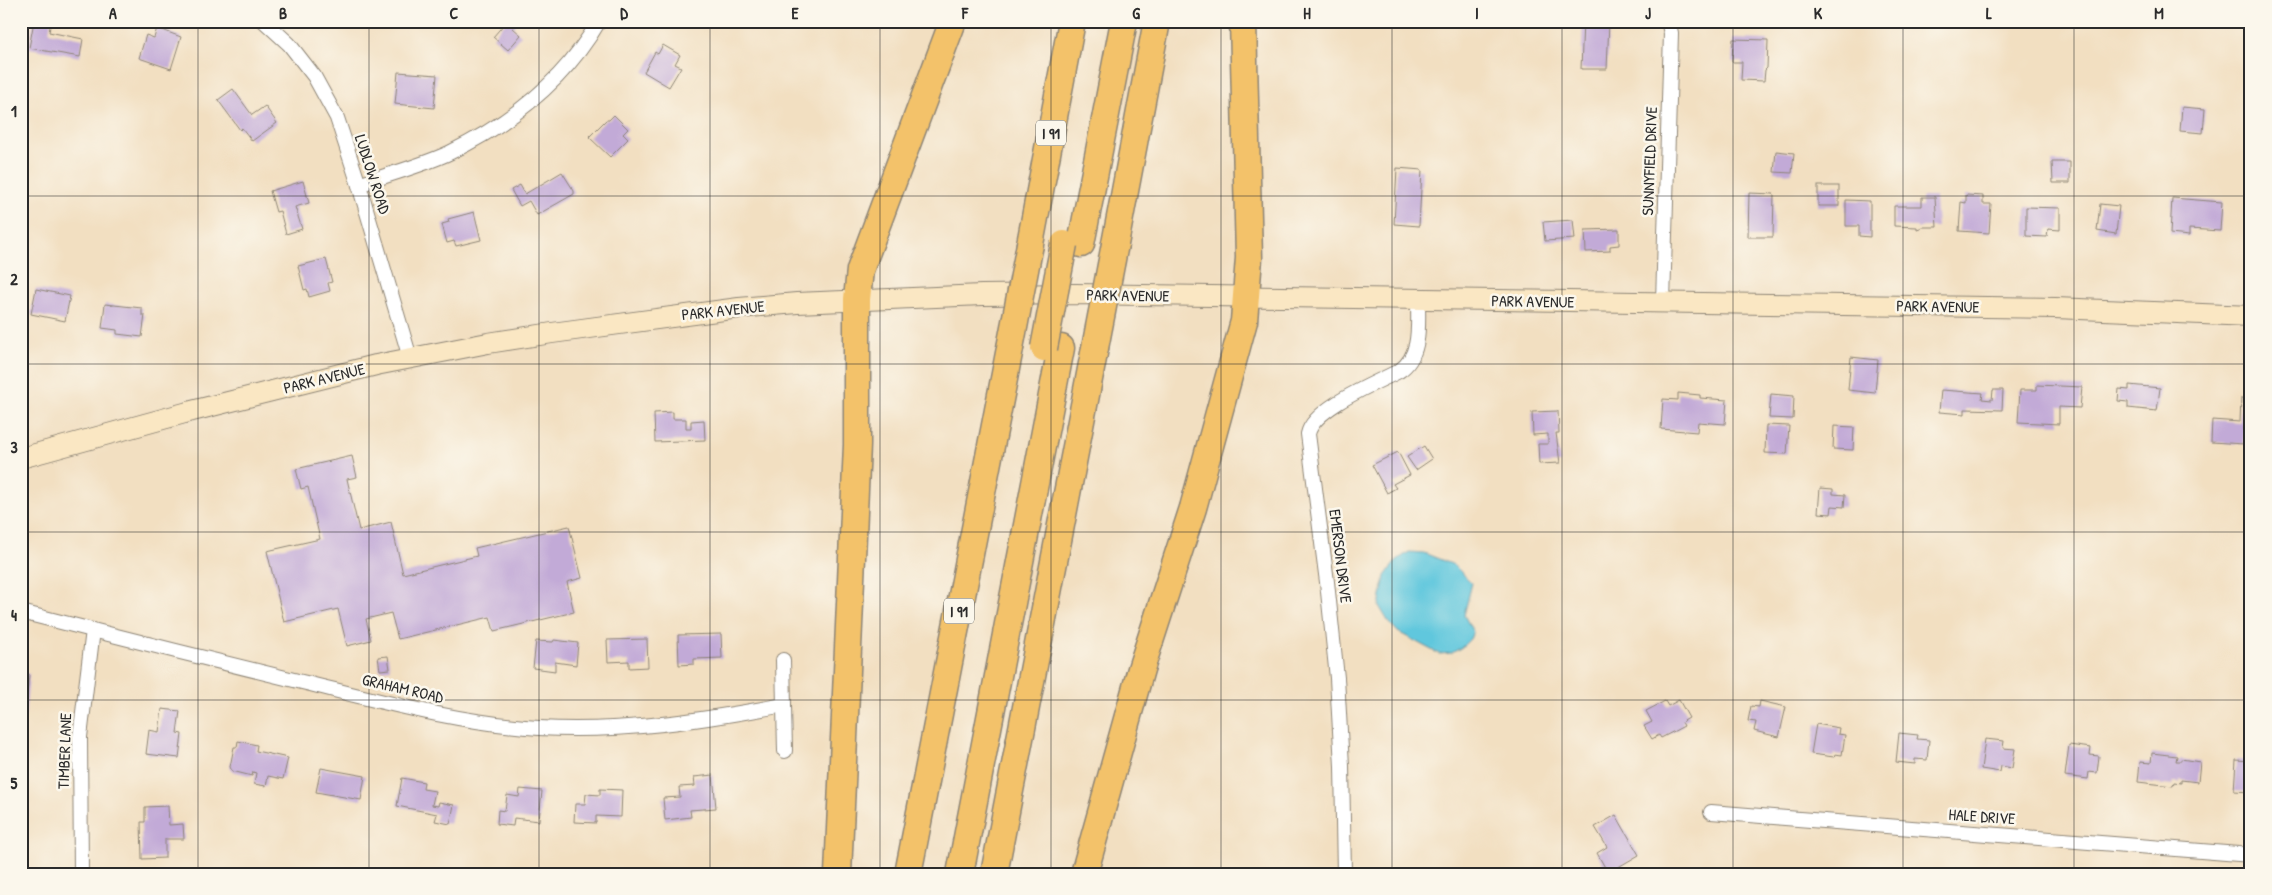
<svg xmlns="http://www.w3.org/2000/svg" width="2272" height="895" font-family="'Patrick Hand',sans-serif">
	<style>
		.water { fill: #60c7dd; stroke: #467984 }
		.building { fill: #c2aad7 }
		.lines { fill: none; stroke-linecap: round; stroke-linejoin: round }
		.minor-casing { stroke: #8e8576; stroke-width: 16 }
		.secondary-casing { stroke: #8e8576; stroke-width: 22 }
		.motorway-casing { stroke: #8e8576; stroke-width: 29 }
		.minor { stroke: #fff; stroke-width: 14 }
		.secondary { stroke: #fae7c3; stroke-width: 20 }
		.motorway { stroke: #f3c26a; stroke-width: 26 }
		.motorway-bridge-casing { stroke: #8e8576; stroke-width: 29; stroke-linecap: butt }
		.motorway-bridge { stroke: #f3c26a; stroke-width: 26 }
		.grid { fill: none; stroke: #2b2b2b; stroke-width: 1; stroke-opacity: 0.55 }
		.labels { text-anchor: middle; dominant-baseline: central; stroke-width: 5; stroke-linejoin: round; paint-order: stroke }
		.shield { fill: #fbf7ec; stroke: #696865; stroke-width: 1 }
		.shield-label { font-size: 15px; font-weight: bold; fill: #2b2b2b }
		.street-label { font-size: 16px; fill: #2b2b2b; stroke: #fbf7ec }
		.neatline { fill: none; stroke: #2b2b2b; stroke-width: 2 }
		.grid-label { font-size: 16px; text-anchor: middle; font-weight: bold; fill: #2b2b2b }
	</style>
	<rect width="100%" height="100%" fill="#fbf7ec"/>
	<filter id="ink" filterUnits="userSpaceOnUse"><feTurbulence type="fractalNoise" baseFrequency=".02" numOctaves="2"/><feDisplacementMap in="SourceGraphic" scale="10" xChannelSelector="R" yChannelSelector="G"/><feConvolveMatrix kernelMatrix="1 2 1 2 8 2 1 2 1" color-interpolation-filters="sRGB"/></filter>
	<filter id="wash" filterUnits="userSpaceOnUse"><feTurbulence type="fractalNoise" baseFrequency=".0096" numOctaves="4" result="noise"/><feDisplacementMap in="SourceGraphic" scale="20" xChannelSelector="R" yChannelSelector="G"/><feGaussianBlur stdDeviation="1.12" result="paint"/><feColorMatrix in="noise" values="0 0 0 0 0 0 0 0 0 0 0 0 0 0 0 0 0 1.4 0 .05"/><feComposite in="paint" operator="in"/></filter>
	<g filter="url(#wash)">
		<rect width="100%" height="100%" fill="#f2dfc1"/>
		<polygon class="water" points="1409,552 1424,553 1454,565 1472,583 1464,615 1473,632 1470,639 1462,647 1452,653 1439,654 1398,632 1388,621 1379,606 1385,576 1397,560"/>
		<g id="blocks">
			<g class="building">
				<polygon points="34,21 51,21 49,32 83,39 80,57 29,48"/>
				<polygon points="503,21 518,21 513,28 521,35 508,50 493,37 505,23"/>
				<polygon points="1583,21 1609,22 1607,69 1581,69"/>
				<polygon points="157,28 181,37 171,69 139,58 146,35 154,38"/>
				<polygon points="1733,39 1768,40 1767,68 1765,70 1764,81 1741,80 1742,62 1732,62"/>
				<polygon points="663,45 680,55 675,64 681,67 669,87 644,72 655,52 658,54"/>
				<polygon points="398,72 437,75 434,108 395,104"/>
				<polygon points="233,89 252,115 265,106 277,123 252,141 242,128 240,130 218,100"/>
				<polygon points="2182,107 2205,109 2203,133 2180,131"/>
				<polygon points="614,115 628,129 623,134 628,139 610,157 589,137 606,120 609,120"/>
				<polygon points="1776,151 1794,153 1792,173 1774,172"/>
				<polygon points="2052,162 2070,162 2070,183 2053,183"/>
				<polygon points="1397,168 1422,170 1419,226 1394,224"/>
				<polygon points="562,172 574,191 574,194 537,215 529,201 520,206 511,190 520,185 525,194"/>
				<polygon points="303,181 309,203 295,207 302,229 286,234 280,211 276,212 270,191"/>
				<rect x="1818" y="186" width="21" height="20"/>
				<polygon points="1749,193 1774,194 1773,237 1748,237"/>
				<polygon points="1966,195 1983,196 1983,204 1991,204 1989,233 1959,231 1961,202 1966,203"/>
				<polygon points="1922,197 1935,197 1937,227 1923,227 1917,229 1917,227 1894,226 1894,206 1922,206"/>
				<polygon points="2172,198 2222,202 2220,231 2189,229 2189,236 2170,234"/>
				<polygon points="1846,200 1870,201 1870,237 1859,236 1859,226 1846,226"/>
				<polygon points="2100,204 2119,206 2116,234 2097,231"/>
				<polygon points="2026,207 2060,208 2060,230 2048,229 2047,237 2026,236"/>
				<polygon points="474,212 481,240 456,246 454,241 447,243 442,224 449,222 448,219"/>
				<polygon points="1573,220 1575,239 1545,241 1543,222"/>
				<polygon points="1619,229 1619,245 1610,246 1610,251 1586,252 1585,230"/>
				<polygon points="326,259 332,282 328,283 330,291 309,297 307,289 304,290 298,266"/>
				<polygon points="36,289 70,296 65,321 31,314"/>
				<polygon points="105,304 142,308 142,315 145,315 142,337 117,334 117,330 102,328"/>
				<polygon points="1851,357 1878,360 1875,393 1848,390"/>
				<polygon points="2037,385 2082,387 2080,408 2059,407 2059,424 2018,422 2020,390 2037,390"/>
				<polygon points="2129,385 2160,388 2157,411 2128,408 2128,402 2118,401 2119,389 2129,390"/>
				<polygon points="1941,390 1983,393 1982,399 1992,400 1993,390 2003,390 2002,410 1965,409 1965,414 1939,412"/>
				<polygon points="1678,393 1700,395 1700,398 1727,400 1725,424 1698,422 1697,432 1661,429 1663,399 1678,400"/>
				<polygon points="1771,394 1794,396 1793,419 1769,418"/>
				<polygon points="2241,398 2251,398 2251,428 2244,427 2244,444 2211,442 2212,420 2240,422"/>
				<polygon points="1558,411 1559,433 1556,433 1560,463 1539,464 1538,444 1548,444 1548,434 1533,435 1532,412"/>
				<polygon points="673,412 673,419 686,419 686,428 691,428 691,421 704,420 705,440 655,442 654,413"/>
				<polygon points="1766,425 1789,426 1787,454 1765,453"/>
				<polygon points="1834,426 1854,427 1853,450 1833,449"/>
				<polygon points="1424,446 1432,459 1416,470 1407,457"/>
				<polygon points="1398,452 1410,475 1393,484 1396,488 1387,493 1372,465"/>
				<polygon points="352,456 357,477 347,479 359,530 391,522 403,574 477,556 475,548 569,526 582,578 567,582 574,612 494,631 490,617 398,639 391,613 366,619 371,640 347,646 338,609 284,622 267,551 320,539 308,487 301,489 296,469"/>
				<polygon points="1820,488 1833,489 1833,494 1845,495 1844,507 1832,506 1831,514 1818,513"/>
				<polygon points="721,634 722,658 694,659 694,664 679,665 678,635"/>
				<polygon points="647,639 648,667 629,668 629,661 608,662 607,640"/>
				<polygon points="554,640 578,643 576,665 555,662 555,671 533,668 536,641 553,642"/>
				<polygon points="388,656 390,669 380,670 378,657"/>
				<polygon points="21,673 29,674 25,718 21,717"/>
				<polygon points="1679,700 1689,718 1682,722 1684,726 1661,738 1659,735 1652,739 1644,726 1652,722 1646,711 1665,701 1668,706"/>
				<polygon points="1760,701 1786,707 1779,737 1754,731 1756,722 1748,721 1751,706 1759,707"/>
				<polygon points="162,709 180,711 177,733 182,734 179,758 146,754 149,730 159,732"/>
				<polygon points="1816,724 1839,728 1838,734 1845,735 1842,755 1835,754 1834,757 1811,754"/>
				<polygon points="1899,733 1918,735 1917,739 1929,740 1927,760 1915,759 1915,764 1896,762"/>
				<polygon points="1985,739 2004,741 2003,748 2015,749 2012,768 2001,766 2000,772 1981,769"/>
				<polygon points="238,741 257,745 256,751 288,758 283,779 268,776 266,786 254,784 256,773 253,772 252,776 232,771 230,767 234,747 237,747"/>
				<polygon points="2069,745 2091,748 2090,755 2099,756 2097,773 2089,772 2088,779 2065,776"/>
				<polygon points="2152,753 2177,756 2176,761 2181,761 2181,759 2200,762 2198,782 2181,780 2181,783 2174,782 2173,786 2138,782 2140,762 2151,763"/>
				<polygon points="2236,760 2251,761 2251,792 2234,791"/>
				<polygon points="321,768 365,776 361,800 316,792"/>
				<polygon points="713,775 716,808 690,810 691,817 665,820 663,798 680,797 679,787 695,786 694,777"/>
				<polygon points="402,778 424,782 423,789 435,791 432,805 438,806 439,802 454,805 450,824 435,821 437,814 397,806"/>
				<polygon points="520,789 542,791 539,821 514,818 513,826 497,824 498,810 505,811 507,795 519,797"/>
				<polygon points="600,789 622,790 621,817 596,816 596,823 574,822 575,804 585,804 586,794 600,795"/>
				<polygon points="21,791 27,791 28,816 24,816 24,835 21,835"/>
				<polygon points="168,806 169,825 183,824 184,839 165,839 165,858 142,859 141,822 145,822 145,807"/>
				<polygon points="1616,815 1639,855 1608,873 1597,853 1607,847 1595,827"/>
			</g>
		</g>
	</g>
	<g filter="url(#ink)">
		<use href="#blocks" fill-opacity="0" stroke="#8e8576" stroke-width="1"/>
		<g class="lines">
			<defs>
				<g id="minor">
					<polyline points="264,21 289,44 314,76 337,118 359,185 410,358"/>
					<path d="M359,185c30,-11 62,-19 90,-32 62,-30 116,-73 150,-132"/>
					<polyline points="1663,302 1671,33 1668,21"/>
					<path d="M21,612c94,24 187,47 281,70 78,19 156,41 237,46 83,5 164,-8 245,-23"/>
					<polyline points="783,660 785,751"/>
					<polyline points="1711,812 2251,855"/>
					<polyline points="81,874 80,737 93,630"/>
					<path d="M1344,874l-2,-108 -5,-88 -10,-96 -19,-148c5,-26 68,-51 91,-63 23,-15 19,-47 19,-71"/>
				</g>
				<polyline id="secondary" points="21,458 192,411 376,365 488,343 552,333 739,308 797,303 982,295 1075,294 2055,308 2251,316"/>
				<g id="motorway">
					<polyline points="1030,244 1072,21"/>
					<polyline points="1081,244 1124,21"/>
					<polyline points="1115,244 1157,21"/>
					<polyline points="838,874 857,445 857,299 860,270 953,21"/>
					<polyline points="908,874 1010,348"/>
					<polyline points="960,874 1061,348"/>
					<polyline points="994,874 1095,348"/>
					<polyline points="1084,874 1141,669 1193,508 1244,321 1249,258 1243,21"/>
				</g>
			</defs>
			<use href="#minor" class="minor-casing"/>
			<use href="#secondary" class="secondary-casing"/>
			<use href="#motorway" class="motorway-casing"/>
			<use href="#minor" class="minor"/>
			<use href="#secondary" class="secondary"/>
			<use href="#motorway" class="motorway"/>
			<defs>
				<g id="motorway-bridge">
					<polyline points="1010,348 1030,244"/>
					<polyline points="1044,348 1064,244"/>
					<polyline points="1095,348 1115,244"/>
				</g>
			</defs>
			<use href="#motorway-bridge" class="motorway-bridge-casing"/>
			<use href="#motorway-bridge" class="motorway-bridge"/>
		</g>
	</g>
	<path class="grid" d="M198,21v853M369,21v853M539,21v853M710,21v853M880,21v853M1051,21v853M1221,21v853M1392,21v853M1562,21v853M1733,21v853M1903,21v853M2074,21v853M21,196h2230M21,364h2230M21,532h2230M21,700h2230"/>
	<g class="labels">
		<g class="shield">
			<rect x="1036" y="120.5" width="30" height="25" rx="4"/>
			<rect x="944" y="598.5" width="30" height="25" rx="4"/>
		</g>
		<g class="shield-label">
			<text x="1051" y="133">I 91</text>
			<text x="959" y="611">I 91</text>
		</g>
		<g class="street-label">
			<text transform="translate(1649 161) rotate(-88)">SUNNYFIELD DRIVE</text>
			<text transform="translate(373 174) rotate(72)">LUDLOW ROAD</text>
			<text transform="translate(1128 295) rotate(1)">PARK AVENUE</text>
			<text transform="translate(1533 301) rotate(1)">PARK AVENUE</text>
			<text transform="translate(1938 306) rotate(1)">PARK AVENUE</text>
			<text transform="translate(723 310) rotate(-6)">PARK AVENUE</text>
			<text transform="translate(324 378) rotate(-14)">PARK AVENUE</text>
			<text transform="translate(1341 556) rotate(83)">EMERSON DRIVE</text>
			<text transform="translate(403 688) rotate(13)">GRAHAM ROAD</text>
			<text transform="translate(64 751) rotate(-88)">TIMBER LANE</text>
			<text transform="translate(1982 816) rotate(4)">HALE DRIVE</text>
		</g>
	</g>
	<rect width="2272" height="895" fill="none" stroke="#fbf7ec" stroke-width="55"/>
	<rect x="28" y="28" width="2216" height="840" class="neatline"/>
	<g class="grid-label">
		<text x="113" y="19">A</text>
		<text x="283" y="19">B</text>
		<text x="454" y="19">C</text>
		<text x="624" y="19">D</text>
		<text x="795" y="19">E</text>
		<text x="965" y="19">F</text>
		<text x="1136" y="19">G</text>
		<text x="1307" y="19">H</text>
		<text x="1477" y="19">I</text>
		<text x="1648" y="19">J</text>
		<text x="1818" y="19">K</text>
		<text x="1989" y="19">L</text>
		<text x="2159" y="19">M</text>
		<text x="14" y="117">1</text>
		<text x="14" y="285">2</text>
		<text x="14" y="453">3</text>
		<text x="14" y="621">4</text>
		<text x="14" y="789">5</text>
	</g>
</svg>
